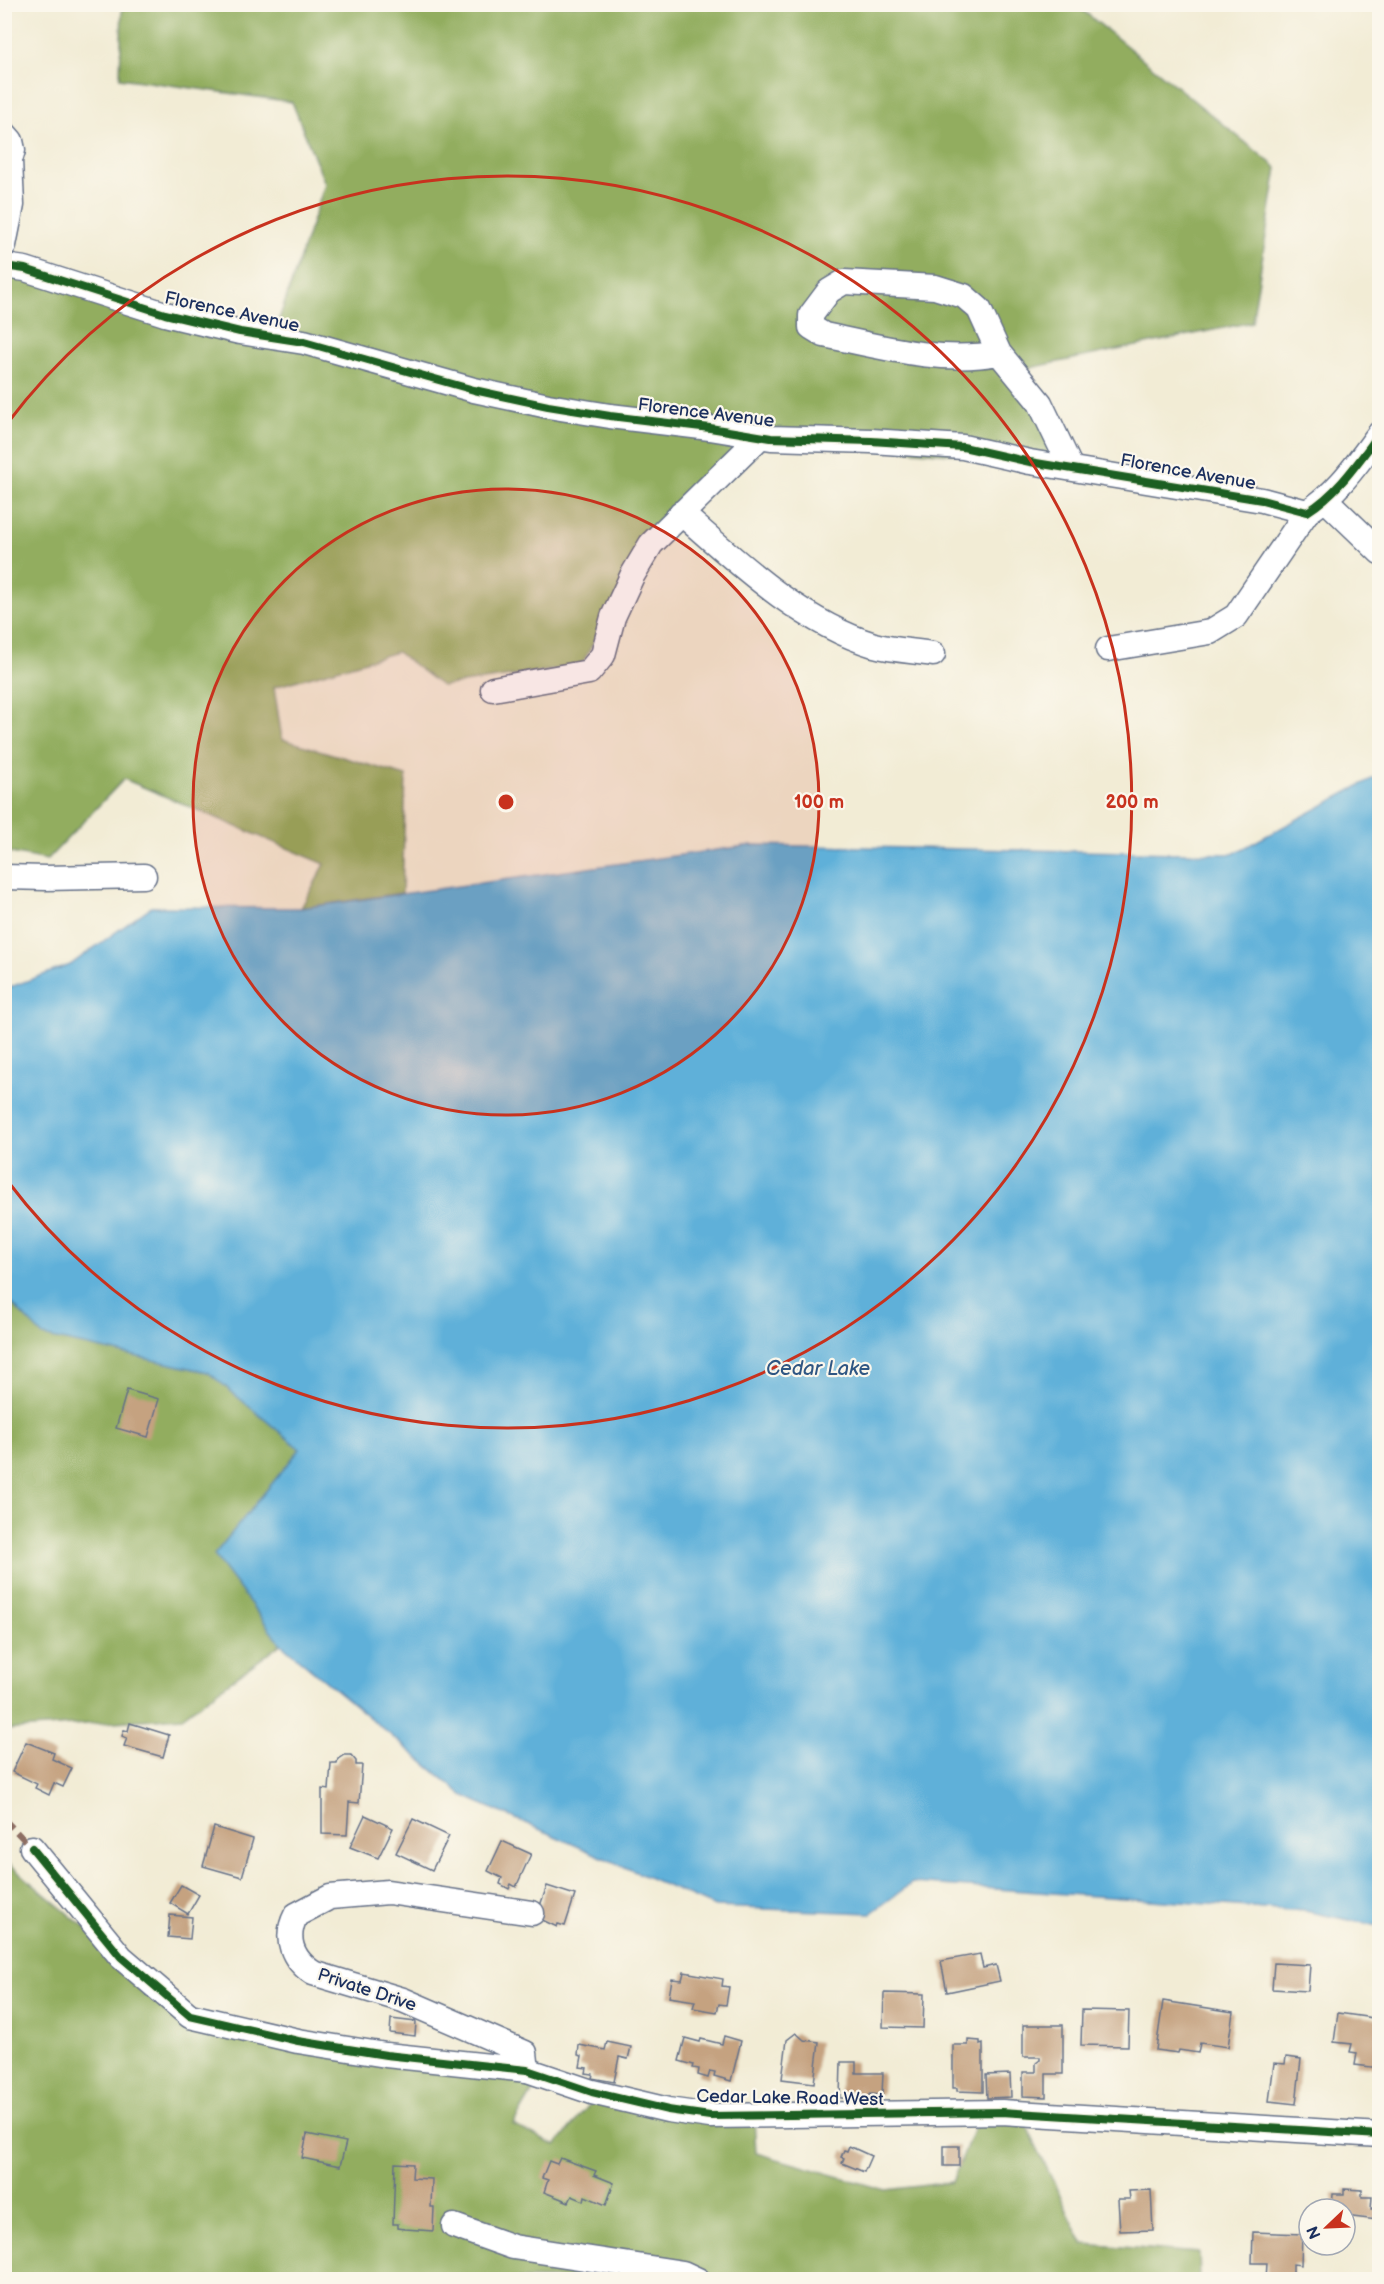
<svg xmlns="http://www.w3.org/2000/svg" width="1384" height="2284" font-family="'Balsamiq Sans',sans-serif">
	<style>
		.forest { fill: #92ad5f; stroke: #566e5e; stroke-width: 1.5 }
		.water { fill: #5eb0d9; stroke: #3c709c; stroke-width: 1.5 }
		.building { fill: #c5a280 }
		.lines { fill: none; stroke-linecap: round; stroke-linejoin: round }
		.minor-casing { stroke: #667188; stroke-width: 27 }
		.minor { stroke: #fff; stroke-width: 24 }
		.quiet { stroke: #8d6e63; stroke-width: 6; stroke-dasharray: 12 6; stroke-linecap: butt }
		.cycleway-casing { stroke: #fbf7ec; stroke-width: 11 }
		.cycleway { stroke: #1b5e20; stroke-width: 8 }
		.ring { fill: none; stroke: #c8321e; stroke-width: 3 }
		.labels { text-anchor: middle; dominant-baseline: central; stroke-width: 4.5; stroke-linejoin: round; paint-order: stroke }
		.street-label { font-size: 18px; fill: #1b2f5e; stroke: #fbf7ec }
		.water-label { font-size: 20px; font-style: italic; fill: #2f5683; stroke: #fbf7ec }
		.centre { fill: #c8321e; stroke: #fbf7ec; stroke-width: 3 }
		.ring-label { font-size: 18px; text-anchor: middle; font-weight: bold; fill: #c8321e; stroke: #fbf7ec; stroke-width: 4.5; stroke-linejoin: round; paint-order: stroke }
	</style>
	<rect width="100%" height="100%" fill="#fbf7ec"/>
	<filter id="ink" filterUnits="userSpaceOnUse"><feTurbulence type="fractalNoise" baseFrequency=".0167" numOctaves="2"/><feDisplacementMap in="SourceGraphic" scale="12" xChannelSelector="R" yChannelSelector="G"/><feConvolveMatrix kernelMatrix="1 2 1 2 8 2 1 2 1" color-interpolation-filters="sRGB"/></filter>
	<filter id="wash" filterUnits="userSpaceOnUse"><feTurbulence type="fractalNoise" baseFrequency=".008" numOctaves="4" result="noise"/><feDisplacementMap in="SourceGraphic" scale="24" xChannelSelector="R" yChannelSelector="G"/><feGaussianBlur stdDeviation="1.35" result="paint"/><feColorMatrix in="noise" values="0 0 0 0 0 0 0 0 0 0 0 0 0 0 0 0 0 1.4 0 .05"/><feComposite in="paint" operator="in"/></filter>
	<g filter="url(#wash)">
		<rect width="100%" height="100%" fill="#f2ecd5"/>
		<g class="forest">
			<polygon points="122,5 1076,5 1277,168 1252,322 1020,370 1071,465 762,437 643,548 581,666 442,686 397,652 274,687 282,739 406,776 402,893 301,908 325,864 124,779 47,860 5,852 4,271 272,340 325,184 292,102 120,78"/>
			<polygon points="4,1296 44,1336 208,1372 300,1449 214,1555 281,1644 182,1717 5,1730"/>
			<polygon points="4,1860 190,2016 541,2077 513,2125 556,2146 598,2094 754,2118 756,2153 886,2190 952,2182 979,2116 1022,2116 1083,2244 1199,2253 1200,2279 5,2279"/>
		</g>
		<polygon class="water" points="1379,775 1379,1926 1305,1911 912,1883 871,1913 715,1907 464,1796 281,1644 214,1555 300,1449 208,1372 43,1336 5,1296 5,989 70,965 151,907 301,908 752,845 1233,854"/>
		<g id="blocks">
			<g class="building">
				<polygon points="127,1390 159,1399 148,1437 116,1428"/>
				<polygon points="130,1723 169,1735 163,1757 124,1746 127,1738 122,1736 124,1730 128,1731"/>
				<polygon points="26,1742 54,1753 52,1759 72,1768 63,1787 54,1783 49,1795 35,1788 37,1784 12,1772"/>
				<polygon points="344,1755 351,1755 356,1761 356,1765 362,1765 359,1803 349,1802 347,1835 322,1834 322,1789 329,1790 331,1763 337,1763 338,1759"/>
				<polygon points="365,1815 393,1828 378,1858 350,1847"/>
				<polygon points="413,1819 449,1836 432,1870 396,1853"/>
				<polygon points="214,1827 253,1839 242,1877 203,1866"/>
				<polygon points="502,1841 531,1854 516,1887 511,1884 509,1889 500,1884 502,1878 488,1871"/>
				<polygon points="181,1885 199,1895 188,1914 170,1903"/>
				<polygon points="547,1886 575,1895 565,1926 558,1924 557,1927 536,1917"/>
				<polygon points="170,1915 192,1917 190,1939 168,1937"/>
				<polygon points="980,1954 983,1968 996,1965 1000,1981 947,1992 941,1961"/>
				<polygon points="1274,1963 1310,1965 1308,1991 1272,1989"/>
				<polygon points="684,1972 723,1979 722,1986 729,1987 726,2005 719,2004 717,2012 693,2008 695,2001 669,1997 672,1979 682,1980"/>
				<polygon points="884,1993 924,1994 923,2028 883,2027"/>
				<polygon points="1163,2001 1233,2012 1228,2047 1200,2043 1198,2053 1179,2050 1178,2053 1156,2050"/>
				<polygon points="1082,2010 1129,2011 1128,2046 1081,2045"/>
				<polygon points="1338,2013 1380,2019 1380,2068 1355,2065 1357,2053 1350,2052 1352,2044 1334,2042"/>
				<polygon points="391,2019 416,2022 415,2036 390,2033"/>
				<polygon points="1023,2025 1063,2025 1063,2074 1046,2074 1046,2097 1023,2096 1023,2072 1036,2072 1036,2063 1040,2060 1040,2057 1023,2057"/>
				<polygon points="796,2033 804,2040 819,2042 814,2083 782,2079 787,2040"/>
				<polygon points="724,2036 741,2041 731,2081 714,2076 715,2072 710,2071 708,2078 698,2075 699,2069 693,2068 694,2065 679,2061 685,2038 700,2042 701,2039 722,2044"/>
				<polygon points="968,2040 980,2041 980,2045 983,2044 983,2092 957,2091 957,2088 953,2088 953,2045 968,2045"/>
				<polygon points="607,2042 631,2047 628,2059 619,2057 614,2082 592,2078 593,2074 586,2073 587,2068 580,2067 582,2056 578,2055 579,2045 605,2050"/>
				<polygon points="1286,2057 1301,2059 1296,2104 1269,2101 1274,2063 1285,2064"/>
				<polygon points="841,2062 856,2062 856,2073 883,2073 882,2095 870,2094 870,2103 854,2103 854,2098 840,2098"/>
				<polygon points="1010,2074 1011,2097 987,2098 986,2075"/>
				<polygon points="307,2134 346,2142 340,2166 302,2158"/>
				<polygon points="849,2146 871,2156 864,2172 842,2163 844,2158 841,2157 844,2150 847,2151"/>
				<rect x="944" y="2146" width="15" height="20"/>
				<polygon points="560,2158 596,2171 594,2175 614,2183 606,2205 585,2196 584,2201 572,2196 569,2202 544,2192 548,2180 542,2178 549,2161 557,2164"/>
				<polygon points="395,2163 413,2164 412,2178 432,2179 431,2207 434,2207 433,2231 405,2229 398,2228 398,2224 393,2224"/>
				<polygon points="1344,2189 1362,2190 1362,2197 1372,2197 1371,2209 1377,2209 1377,2220 1345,2216 1345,2209 1332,2209 1333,2194 1344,2194"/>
				<polygon points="1151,2190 1153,2230 1120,2231 1118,2199 1130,2199 1129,2191"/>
				<polygon points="1253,2232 1302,2234 1301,2265 1293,2264 1293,2280 1266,2280 1267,2263 1252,2263"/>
			</g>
		</g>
	</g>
	<g filter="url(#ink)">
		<use href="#blocks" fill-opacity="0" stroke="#667188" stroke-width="1.5"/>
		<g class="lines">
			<defs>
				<g id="minor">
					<polyline points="4,133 11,141 13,150 10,160 12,205 4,245"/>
					<path d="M4,266l21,3 140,45 75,18 64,10 170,48 74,16 62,10 100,12 61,10 100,3 92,6 67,15 232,38 45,12c31,-19 51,-50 73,-79"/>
					<path d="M999,353c-59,11 -117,-6 -175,-18l-13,-8v-12l18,-24 15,-9 91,5 29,9 15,13 20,44 41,50 31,65"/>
					<polyline points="1326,500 1380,552"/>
					<path d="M681,513c57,50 119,109 193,132 18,5 40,6 59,9"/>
					<polyline points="1108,649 1210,632 1236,616 1307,512"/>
					<polyline points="493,689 589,672 603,655 613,617 632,576 651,544 761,436"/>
					<polyline points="4,877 46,878 144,876"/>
					<polyline points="32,1848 121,1957 190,2016 298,2041 386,2055 527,2070 592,2092 668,2110 710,2116 1002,2112 1380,2135"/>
					<path d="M527,2070l-2,-17 -122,-53 -90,-27c-21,-14 -29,-35 -17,-58l34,-18 58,-5 144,21"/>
					<polyline points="454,2226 513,2247 683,2273 698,2280"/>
				</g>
			</defs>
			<use href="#minor" class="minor-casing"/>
			<use href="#minor" class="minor"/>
			<polyline class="quiet" points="4,1819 32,1848"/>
			<defs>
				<g id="cycleway">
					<path d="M4,266l21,3 140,45 75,18 64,10 170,48 74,16 62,10 100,12 61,10 100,3 92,6 67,15 232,38 45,12c31,-19 51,-50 73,-79"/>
					<polyline points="32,1848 121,1957 190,2016 298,2041 386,2055 527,2070 592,2092 668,2110 710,2116 1002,2112 1380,2135"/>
				</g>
			</defs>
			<use href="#cycleway" class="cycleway-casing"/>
			<use href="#cycleway" class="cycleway"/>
		</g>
	</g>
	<circle cx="506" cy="802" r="313" fill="#c8321e" fill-opacity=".12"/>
	<g class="ring">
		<circle cx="506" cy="802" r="313"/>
		<path d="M6 425A626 626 0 1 1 6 1179"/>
	</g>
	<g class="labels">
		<g class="street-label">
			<text transform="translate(232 312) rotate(12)">Florence Avenue</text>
			<text transform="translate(706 413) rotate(7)">Florence Avenue</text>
			<text transform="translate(1188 472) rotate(10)">Florence Avenue</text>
			<text transform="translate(367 1990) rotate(18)">Private Drive</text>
			<text transform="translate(790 2098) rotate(1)">Cedar Lake Road West</text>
		</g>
		<g class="water-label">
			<text x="818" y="1369">Cedar Lake</text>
		</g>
	</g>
	<circle cx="506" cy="802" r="9" class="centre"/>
	<g class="ring-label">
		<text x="819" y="808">100 m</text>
		<text x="1132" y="808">200 m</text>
	</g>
	<rect width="1384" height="2284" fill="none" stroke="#fbf7ec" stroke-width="24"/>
	<g transform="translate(1327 2227) rotate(247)"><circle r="28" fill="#fbf7ec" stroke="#a1a7b3" stroke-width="1.5"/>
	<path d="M0-4.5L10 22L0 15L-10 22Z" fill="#c8321e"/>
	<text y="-9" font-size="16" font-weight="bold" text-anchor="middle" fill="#1b2f5e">N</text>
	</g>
</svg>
